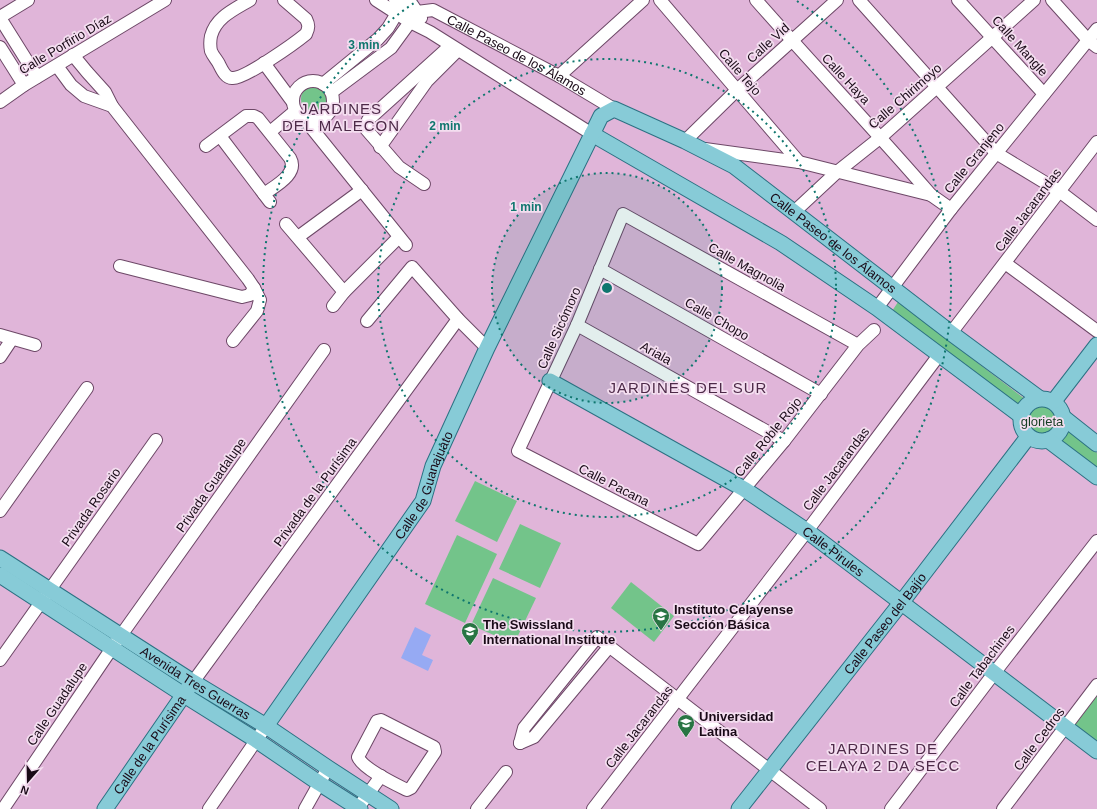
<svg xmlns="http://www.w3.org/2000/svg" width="1097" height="809" font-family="Helvetica,sans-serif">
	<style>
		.green { fill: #73c48a }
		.water { fill: #96aaf3 }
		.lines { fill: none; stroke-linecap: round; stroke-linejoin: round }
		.minor-casing { stroke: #6d4867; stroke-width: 14 }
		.major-casing { stroke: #2c7183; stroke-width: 17 }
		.minor { stroke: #fff; stroke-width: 12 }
		.major { stroke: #87cbd7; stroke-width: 15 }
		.ring { fill: none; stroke: #0f766e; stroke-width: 2; stroke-dasharray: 2 4 }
		.labels { text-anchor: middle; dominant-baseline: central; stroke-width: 3.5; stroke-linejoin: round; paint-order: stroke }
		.street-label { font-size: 13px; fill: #190a17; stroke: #f4def0 }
		.park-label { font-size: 13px; fill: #163e23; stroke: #f4def0 }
		.poi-label { font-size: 13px; font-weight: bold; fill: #190a17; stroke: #f4def0; text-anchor: start }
		.quarter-label { font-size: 15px; letter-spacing: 1px; fill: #4d2a48; stroke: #f4def0 }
		.centre { fill: #0f766e; stroke: #f4def0; stroke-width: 2 }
		.ring-label { font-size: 12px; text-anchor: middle; font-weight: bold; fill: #0f766e; stroke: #f4def0; stroke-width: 3.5; stroke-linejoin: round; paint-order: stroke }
	</style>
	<rect width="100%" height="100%" fill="#e0b5d9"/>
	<g class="green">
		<circle cx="315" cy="99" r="14"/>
		<polygon points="898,302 1025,399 1021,403 1019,408 892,311"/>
		<path d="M1045,405c17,6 15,15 6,29l-10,2 -9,-3c-9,-17 -5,-23 13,-28z"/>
		<polygon points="1068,431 1097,453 1097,473 1059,444"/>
		<polygon points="475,481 517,501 497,542 455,521"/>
		<polygon points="520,524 561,543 540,588 499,569"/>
		<polygon points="457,535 497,554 465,623 425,604"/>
		<polygon points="493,578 536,598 514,644 471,625"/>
		<polygon points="631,582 674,616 654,642 611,608"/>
		<polygon points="1097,693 1097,741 1073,724"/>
	</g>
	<polygon class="water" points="415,627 431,635 422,655 433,660 428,671 401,658"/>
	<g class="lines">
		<defs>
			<g id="minor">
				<path d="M250,0c-15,9 -34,17 -39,36 -1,5 -1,10 0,15 2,5 6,9 8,13 3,6 7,15 14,14 13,0 62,-35 73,-44 3,-6 3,-9 0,-15l-22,-19"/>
				<polyline points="376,0 410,22 430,32 592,134"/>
				<polyline points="395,0 416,19"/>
				<polyline points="409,0 421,18"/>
				<polyline points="660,0 737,90 799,162"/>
				<path d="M756,0c58,66 118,129 175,195"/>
				<polyline points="859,0 996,153 1059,191 1097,220"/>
				<polyline points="958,0 1044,94"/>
				<polyline points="1052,0 1088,40 1097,47"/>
				<path id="s1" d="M417,12l16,-2 126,66 55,33"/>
				<polyline points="0,17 28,0"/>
				<polyline points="0,18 37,77"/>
				<polyline points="0,47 24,85"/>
				<polyline points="73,55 87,72 105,92 112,106"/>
				<polyline points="264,63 292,101"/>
				<polyline points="57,66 71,85 84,96 112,106 248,279 254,288 250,295 242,297 120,266"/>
				<polyline points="559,76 643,0"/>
				<circle cx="313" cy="101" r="20"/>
				<polyline points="323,84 378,39 388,28 397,13"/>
				<polyline points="332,92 391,48 410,22"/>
				<polyline points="0,102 24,85 165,0"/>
				<polyline points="306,121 406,245"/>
				<polyline points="270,132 295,111"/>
				<polyline points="220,136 270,202"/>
				<polyline points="685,141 737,90 837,0"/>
				<path d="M206,146l40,-30h8l4,2 32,40c9,16 -15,28 -26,36"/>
				<polyline points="380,147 427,81 458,50"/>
				<polyline points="705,149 799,162 931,195 951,209"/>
				<polyline points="424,184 399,167 366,129 366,126 368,120 450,46"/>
				<polyline points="794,212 837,172 881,137 1034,0"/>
				<polyline points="286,224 344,292"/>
				<polyline points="298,237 362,190"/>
				<polyline points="1005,263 1097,331"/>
				<polyline points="600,269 821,394"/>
				<polyline points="333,306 344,292 399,237"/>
				<polyline points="877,308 951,209 1097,29"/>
				<polyline points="367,321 412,267 458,319 487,348"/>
				<polyline points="577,325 784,441"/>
				<polyline points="951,333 1097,142"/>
				<polyline points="0,335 35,345"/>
				<polyline points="233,341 257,311 260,300 254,288"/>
				<polyline points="858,345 623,214 577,325 518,451 698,544 784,441 858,345 874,330"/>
				<polyline points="0,357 12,339"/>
				<polyline points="0,511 87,388"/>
				<polyline points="0,660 156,440"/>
				<polyline points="193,682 458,319"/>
				<path d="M381,720l53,27 1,5 -24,36 -4,2c-12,-6 -44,-21 -49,-33l19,-36z"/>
				<polyline points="520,743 524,728 597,637 820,809"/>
				<polyline points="520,743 534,737 609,647"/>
				<polyline points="358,808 381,776"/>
				<polyline points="3,809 112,648 324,350"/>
				<polyline points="209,809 266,726"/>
				<polyline points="305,809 328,768"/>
				<polyline points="477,809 506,772"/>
				<polyline points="593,809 807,531 939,355"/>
				<polyline points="891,809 995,672 1097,541"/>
				<polyline points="1003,809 1097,685"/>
			</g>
			<g id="major">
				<polyline points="592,134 781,243 877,308 1020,415"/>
				<path id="s2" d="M550,381l194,108 63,42 290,220"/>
				<circle cx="1042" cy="420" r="21"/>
				<polyline points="1054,401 1097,345"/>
				<polyline points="1064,418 1097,444"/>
				<polyline points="1048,440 1097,477"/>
				<path id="s3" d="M0,558l193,124 73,44 62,42 63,41"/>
				<polyline points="0,575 184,695 256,740 319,783 360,809"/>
				<path id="s4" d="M266,726l157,-225 10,-35 54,-118 114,-232 13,-7 71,32 49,25 217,167 88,65"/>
				<path id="s5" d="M105,809l84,-122"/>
				<path id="s6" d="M739,809l162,-206 127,-166"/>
			</g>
		</defs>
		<use href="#minor" class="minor-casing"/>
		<use href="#major" class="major-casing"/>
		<use href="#minor" class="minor"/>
		<use href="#major" class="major"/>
	</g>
	<circle cx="607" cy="288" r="115" fill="#0f766e" fill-opacity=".12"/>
	<g class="ring">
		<circle cx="607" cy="288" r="115"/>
		<circle cx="607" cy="288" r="229"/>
		<path d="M797 1A344 344 0 1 1 417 1"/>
	</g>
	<defs>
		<symbol id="school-pin" viewBox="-11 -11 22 30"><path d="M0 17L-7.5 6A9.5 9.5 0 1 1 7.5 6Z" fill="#287543" stroke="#f4def0"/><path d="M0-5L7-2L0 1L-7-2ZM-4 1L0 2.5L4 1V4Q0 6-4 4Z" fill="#fff"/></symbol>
		<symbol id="university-pin" viewBox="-11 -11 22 30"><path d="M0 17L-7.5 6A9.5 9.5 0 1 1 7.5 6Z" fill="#287543" stroke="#f4def0"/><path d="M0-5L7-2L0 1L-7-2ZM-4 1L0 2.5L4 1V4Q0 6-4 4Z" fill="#fff"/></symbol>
	</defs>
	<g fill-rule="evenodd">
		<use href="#school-pin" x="651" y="606" width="20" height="27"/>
		<use href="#school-pin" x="460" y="621" width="20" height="27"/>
		<use href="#university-pin" x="676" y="713" width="20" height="27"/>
	</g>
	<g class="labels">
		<g class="street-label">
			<text transform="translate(768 43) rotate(-42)">Calle Vid</text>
			<text transform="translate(65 44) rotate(-31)">Calle Porfirio Díaz</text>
			<text transform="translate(1020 46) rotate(48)">Calle Mangle</text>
			<text stroke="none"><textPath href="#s1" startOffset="111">Calle Paseo de los Álamos</textPath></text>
			<text transform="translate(740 72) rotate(49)">Calle Tejo</text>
			<text transform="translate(846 79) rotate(47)">Calle Haya</text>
			<text transform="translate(905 96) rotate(-41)">Calle Chirimoyo</text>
			<text transform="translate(974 158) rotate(-51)">Calle Granjeno</text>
			<text transform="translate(1028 210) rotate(-53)">Calle Jacarandas</text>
			<text stroke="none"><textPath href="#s4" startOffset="972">Calle Paseo de los Álamos</textPath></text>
			<text transform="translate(747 267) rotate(29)">Calle Magnolia</text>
			<text transform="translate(717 319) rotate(30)">Calle Chopo</text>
			<text transform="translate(559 328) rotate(-66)">Calle Sicómoro</text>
			<text transform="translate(656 353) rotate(29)">Ariala</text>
			<text transform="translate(768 437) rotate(-51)">Calle Roble Rojo</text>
			<text transform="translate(836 469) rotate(-53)">Calle Jacarandas</text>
			<text stroke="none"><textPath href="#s4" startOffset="289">Calle de Guanajuato</textPath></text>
			<text transform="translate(211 485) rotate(-55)">Privada Guadalupe</text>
			<text transform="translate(614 485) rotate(27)">Calle Pacana</text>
			<text transform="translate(315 492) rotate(-54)">Privada de la Purísima</text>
			<text transform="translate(91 507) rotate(-55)">Privada Rosario</text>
			<text stroke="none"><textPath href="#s2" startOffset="331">Calle Pirules</textPath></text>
			<text stroke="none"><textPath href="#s6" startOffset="236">Calle Paseo del Bajío</textPath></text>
			<text transform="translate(982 666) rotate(-53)">Calle Tabachines</text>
			<text stroke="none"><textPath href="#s3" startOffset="232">Avenida Tres Guerras</textPath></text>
			<text transform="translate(57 704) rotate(-56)">Calle Guadalupe</text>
			<text transform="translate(639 727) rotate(-52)">Calle Jacarandas</text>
			<text transform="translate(1039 739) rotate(-53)">Calle Cedros</text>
			<text stroke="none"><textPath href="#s5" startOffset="78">Calle de la Purísima</textPath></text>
		</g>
		<g class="park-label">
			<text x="1042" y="421">glorieta</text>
		</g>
		<g class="poi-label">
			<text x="674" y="609">Instituto Celayense<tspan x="674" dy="15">Sección Básica</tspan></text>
			<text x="483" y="624">The Swissland<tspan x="483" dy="15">International Institute</tspan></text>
			<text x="699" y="716">Universidad<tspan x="699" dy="15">Latina</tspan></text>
		</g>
		<g class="quarter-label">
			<text x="341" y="108">JARDINES<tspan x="341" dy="17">DEL MALECON</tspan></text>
			<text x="688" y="387">JARDINES DEL SUR</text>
			<text x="883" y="748">JARDINES DE<tspan x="883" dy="17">CELAYA 2 DA SECC</tspan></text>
		</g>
	</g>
	<circle cx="607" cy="288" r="6" class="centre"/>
	<g class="ring-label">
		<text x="364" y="49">3 min</text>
		<text x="445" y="130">2 min</text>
		<text x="526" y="211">1 min</text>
	</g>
	<g transform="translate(28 781) rotate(200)" stroke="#f4def0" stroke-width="3" paint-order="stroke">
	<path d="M0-3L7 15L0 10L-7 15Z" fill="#190a17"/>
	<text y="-6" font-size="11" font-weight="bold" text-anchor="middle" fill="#190a17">N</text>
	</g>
</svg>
